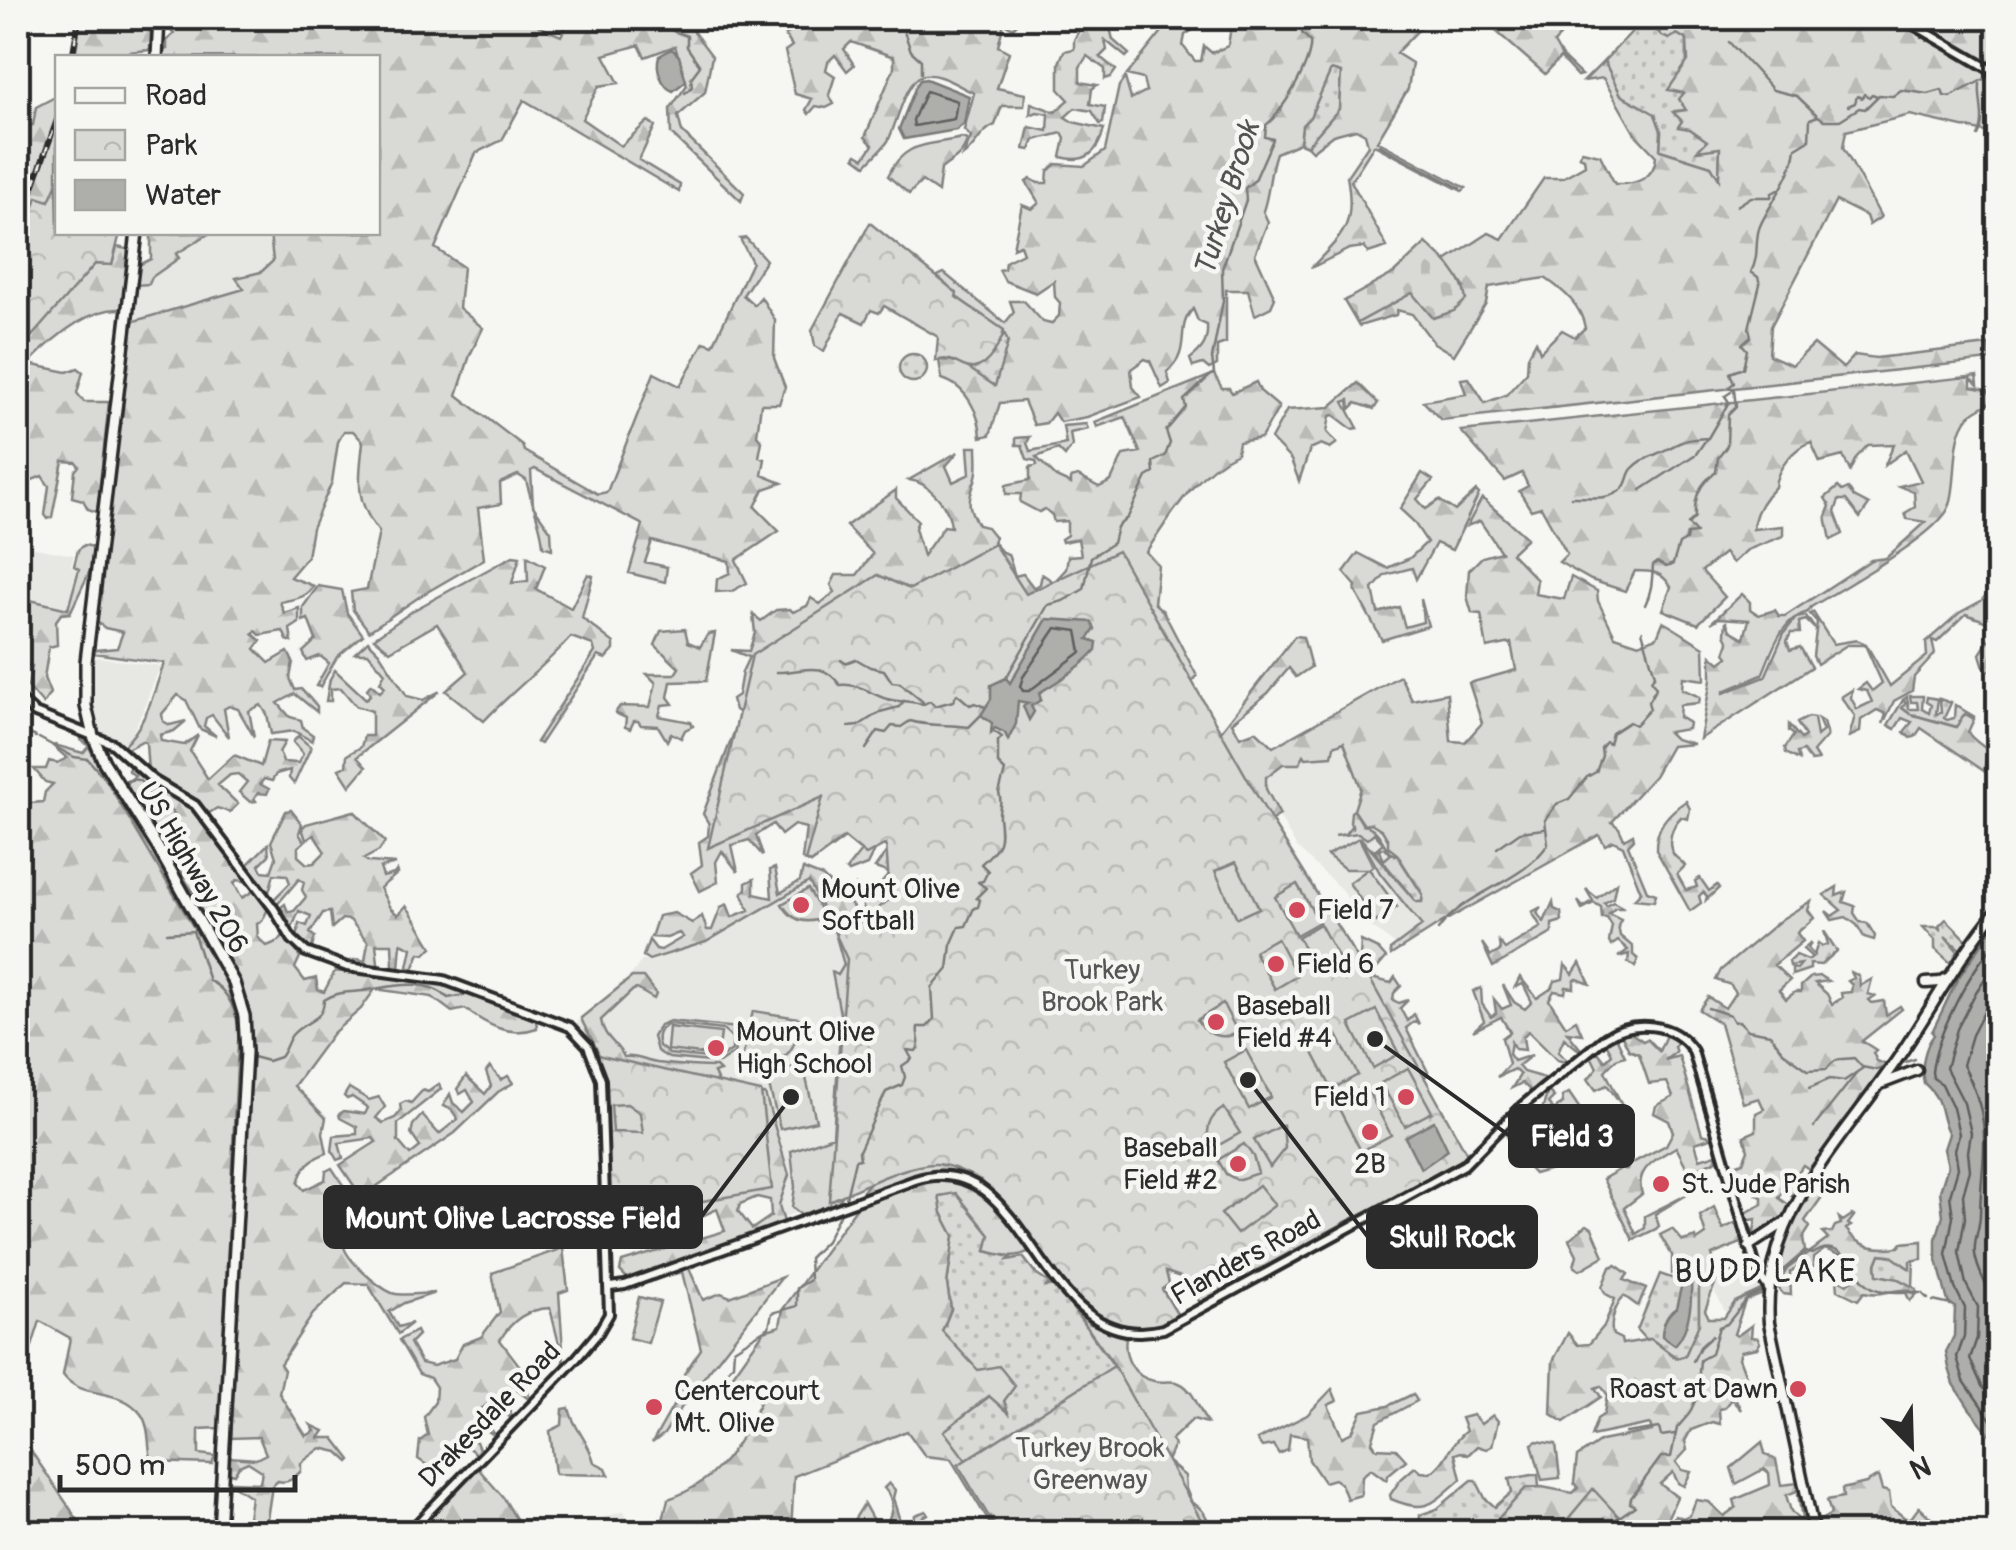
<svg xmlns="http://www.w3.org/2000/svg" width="2016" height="1550" font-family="Pangolin,sans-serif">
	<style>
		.built { fill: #e7e7e3 }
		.grass { fill: url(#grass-dots); stroke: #828280; stroke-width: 2.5 }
		.forest { fill: url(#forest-firs); stroke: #828280; stroke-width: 2.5; fill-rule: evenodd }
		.wetland { fill: url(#wetland-marsh); stroke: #828280; stroke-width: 2.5 }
		.cemetery { fill: url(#cemetery-stones); stroke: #828280; stroke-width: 2.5 }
		.park { fill: url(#park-crowns); stroke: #828280; stroke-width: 2.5 }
		.pitch { fill: #d9d9d5; stroke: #828280; stroke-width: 2.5; fill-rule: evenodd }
		.water { fill: #aeaeab; stroke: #7a7a78; stroke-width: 2.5 }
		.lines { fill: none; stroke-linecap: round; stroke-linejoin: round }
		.shore { stroke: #5f5f5e; stroke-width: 2.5 }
		.stream { stroke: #7a7a78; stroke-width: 2.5 }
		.secondary-casing { stroke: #2b2b2b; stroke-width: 14 }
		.primary-casing { stroke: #2b2b2b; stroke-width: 15 }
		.highway-casing { stroke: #2b2b2b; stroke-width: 16 }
		.secondary { stroke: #f6f6f2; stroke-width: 6 }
		.primary { stroke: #f6f6f2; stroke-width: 8 }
		.highway { stroke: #f6f6f2; stroke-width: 9 }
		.rail-casing { stroke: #2b2b2b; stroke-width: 6 }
		.rail { stroke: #f6f6f2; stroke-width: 2.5; stroke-dasharray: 8; stroke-linecap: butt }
		.poi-dot { fill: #d1495b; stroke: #f6f6f2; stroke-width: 4 }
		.labels { text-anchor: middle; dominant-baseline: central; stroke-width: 9; stroke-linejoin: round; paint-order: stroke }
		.street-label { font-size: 28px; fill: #2b2b2b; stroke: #f6f6f2 }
		.poi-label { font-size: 28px; fill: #2b2b2b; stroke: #f6f6f2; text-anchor: start }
		.park-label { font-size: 28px; fill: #565656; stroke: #f6f6f2 }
		.water-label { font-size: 30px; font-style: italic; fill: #525251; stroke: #f6f6f2 }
		.quarter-label { font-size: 32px; letter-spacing: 2.5px; fill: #2b2b2b; stroke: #f6f6f2 }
		.leader { fill: none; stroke: #2b2b2b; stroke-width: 4 }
		.callout-dot { fill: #2b2b2b; stroke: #f6f6f2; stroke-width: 4 }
		.callout { fill: #2b2b2b; stroke: #2b2b2b; stroke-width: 4 }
		.callout-label { font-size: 30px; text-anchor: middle; font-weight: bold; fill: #fff }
	</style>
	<defs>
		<pattern id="grass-dots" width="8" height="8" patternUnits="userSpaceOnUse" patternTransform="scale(2.5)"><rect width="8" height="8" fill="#d9d9d5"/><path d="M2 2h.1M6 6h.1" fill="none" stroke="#babab7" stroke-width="1.8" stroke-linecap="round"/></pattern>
		<pattern id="forest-firs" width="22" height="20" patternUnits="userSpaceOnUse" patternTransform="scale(2.5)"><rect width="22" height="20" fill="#d9d9d5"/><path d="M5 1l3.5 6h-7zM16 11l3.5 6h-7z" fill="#babab7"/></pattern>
		<pattern id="wetland-marsh" width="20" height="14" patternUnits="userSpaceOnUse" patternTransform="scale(2.5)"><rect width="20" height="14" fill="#d9d9d5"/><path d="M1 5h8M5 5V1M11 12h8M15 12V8" fill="none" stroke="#babab7"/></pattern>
		<pattern id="cemetery-stones" width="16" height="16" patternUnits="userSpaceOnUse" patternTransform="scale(2.5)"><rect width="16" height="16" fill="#d9d9d5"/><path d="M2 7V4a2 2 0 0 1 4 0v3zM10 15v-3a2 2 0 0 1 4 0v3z" fill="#babab7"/></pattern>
		<pattern id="park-crowns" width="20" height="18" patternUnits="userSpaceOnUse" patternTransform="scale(2.5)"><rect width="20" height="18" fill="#d9d9d5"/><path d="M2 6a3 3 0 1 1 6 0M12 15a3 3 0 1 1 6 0" fill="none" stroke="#babab7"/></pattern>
	</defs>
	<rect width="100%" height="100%" fill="#f6f6f2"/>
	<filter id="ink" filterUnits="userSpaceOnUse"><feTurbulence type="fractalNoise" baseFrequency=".01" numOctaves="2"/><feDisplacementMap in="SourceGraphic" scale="20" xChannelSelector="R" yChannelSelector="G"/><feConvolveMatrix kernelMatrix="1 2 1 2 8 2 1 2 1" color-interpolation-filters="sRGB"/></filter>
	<g filter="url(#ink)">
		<g class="built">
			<polygon points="210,233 270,233 273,261 261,272 237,278 245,288 131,322 135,285 152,278 178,258 175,254"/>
			<polygon points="18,545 74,555 71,566 77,568 68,609 18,597"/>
			<polygon points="97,657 160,666 143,710 130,738 123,744 96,729 90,691 92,660"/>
			<polygon points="1345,739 1432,901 1423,925 1396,945 1358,917 1343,891 1297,848 1260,783 1264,769"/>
			<polygon points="809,882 847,959 829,1201 775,1220 761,1092 597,1055 577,1021 632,974 643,959 649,962 706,942"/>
			<polygon points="1752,1267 1761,1290 1726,1313 1711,1285"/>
			<polygon points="624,1511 632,1532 557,1532"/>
		</g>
		<g class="grass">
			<polygon points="1645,18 1662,36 1677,34 1687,40 1686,110 1675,111 1682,121 1679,126 1690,129 1708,141 1699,149 1720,147 1719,181 1711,166 1660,150 1661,132 1655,115 1621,95 1604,61"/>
			<polygon points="1331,69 1341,73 1339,109 1307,146 1300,143 1302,125 1310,117"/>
			<polygon points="1004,330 1008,342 996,387 969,369 977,367 1003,337"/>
			<circle cx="913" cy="368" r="14"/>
			<polygon points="1910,696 1923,696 1922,709 1929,713 1931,705 1926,702 1927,697 1938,699 1936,714 1941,713 1940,699 1951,703 1944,718 1947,720 1954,718 1955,705 1975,717 1965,715 1957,727 1910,714 1902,708 1903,700 1907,697 1909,709 1918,709 1917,702 1911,702"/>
			<path d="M1354,810l9,15c14,1 19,17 27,28l7,2 26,40 -1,7h-6l-43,-53 7,2 4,9 7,-6 -7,-6 -8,1 7,-6 -9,-10 -7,6 -9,-6 -23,3 10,-2 7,-9 1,5 -3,-8 1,-10z"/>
			<polygon points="1946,919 1967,940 1962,951 1945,936 1960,954 1953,965 1935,949 1935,940 1923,927 1937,927 1941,931 1939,926"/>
			<polygon points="956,1193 990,1235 986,1251 1011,1257 1008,1260 1023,1257 1037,1275 1049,1283 1046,1287 1055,1284 1114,1366 998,1526 943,1431 990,1396 1007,1410 1004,1401 942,1331 951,1309 947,1284 954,1236 942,1213 938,1196"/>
			<polygon points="1880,1254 1914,1259 1913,1287 1898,1279 1876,1275 1876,1264"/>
			<polygon points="1676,1260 1699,1268 1699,1325 1685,1356 1677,1358 1651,1339 1645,1339 1637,1330 1660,1274 1674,1279"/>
			<polygon points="1538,1474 1539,1487 1526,1488 1486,1532 1419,1532 1420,1515 1437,1509 1472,1480 1476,1480 1485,1498 1495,1507 1512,1492 1509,1479"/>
		</g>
		<g class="forest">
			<polygon points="81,18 132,18 137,27 151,26 150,50 129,52 129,57 75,57"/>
			<path d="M164,18h364l14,10 19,8 9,-18h113l29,38 -7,36 -27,24 4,16 62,61 -3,8 -70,-67 -1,-25 17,-24 -12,-39 -30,11 -6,-12 -35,10 15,28 -20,3 -17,33 39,27 27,-25 7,5 -16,34 41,25 -1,7 -155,-92 -22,40 -26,13 -41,95 28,19 -4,41 24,20 -13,27 -13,40 65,50 2,6 74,43 9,-2 47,-119 26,13 24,-44 9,3 39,-83 -12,-23 6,-1 20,22 -23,35 11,10 7,-8 14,23 -1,38 11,29 -6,17h-18l-4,31 5,6 -3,16 6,2 -3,16 20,8 -18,6 -9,18 24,24 -43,29 11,23 -15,8 -16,1 1,-13 13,-6 -1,-12 -77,-20 -7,21 22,5 -2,15 -36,-9 14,-48 -108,-56 -4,2 2,35 18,25 1,18 -9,-3c-1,-20 -12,-44 -17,-66l-8,-5 -18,8 1,21 -23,4 6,51 -62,36 -53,36 -16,-21 -2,-18 16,-3 12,-57c-25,-32 -20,-52 -16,-90l-10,-11h-9l-6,11 -6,40 -20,46 -5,29 -17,20 24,9c-6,12 -21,13 -34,16l4,11 15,-5v15l-9,6 2,13 -5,-2 -4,-9 -23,4 -4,-4 -3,3 8,7 -6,8 14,14 19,-11 5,10 -3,16 5,12 6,-1 16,17v6l-22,-18 -17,9 12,14 11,3 2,8 10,7 -1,6 -18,-10 -23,3 -4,-20 -6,-9 -12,6 5,26 -16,-28 -9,-3 -5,3 5,28 -17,-22 -6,3 -2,8 12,10 -16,-7 -14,-29 -8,-5 -16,19 1,7 7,4 16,-4 -12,10 -14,4 1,6 23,4 14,-10 -8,16 18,28 26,-24 27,11 7,-25 17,1 -6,10 4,10 15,1 5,-9 -10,-12 5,-6 13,11 -17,37 -5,-6 1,-8 -14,4 -4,7 -8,-2 -4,5 9,5 -2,5 -9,-1 -4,5 2,3 -6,1 -11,-10 8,-10 -9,-8 -8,1 -12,10 20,19 -8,8 -13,-4 -11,7 -12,-14 -46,-28 -2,-30 -4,-2 -17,9 -3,-3c24,-21 32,-55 42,-84l-70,-10 2,-3 21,-2 6,-16 -18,-4 -9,-7 35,-299 113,-33 -8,-11 25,-6 12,-11 -3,-28 108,-1v-174l-216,-1 1,-7 4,-1v-9l7,-6 -10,-10z"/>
			<path d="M794,18h27l10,7 14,-7h170l5,3 -7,7 -9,-5 -6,23 11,6 -12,36 28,6 -1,12h-22l-7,19c-15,6 -19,22 -32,31l8,-19 -7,-7 10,-37c-14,-6 -38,-23 -53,-17 -16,7 -25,50 -33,65 -6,9 -15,16 -22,24l-11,-8 2,-3 7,4 9,-13 -8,-8 29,-69v-11l-43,-15 -7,7 10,16 -7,6 -12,-16 -7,7 -2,8 9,6 -6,19 5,9 -8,4 -10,-2 -7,8 -3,-4 6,-11 -17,-5 -10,-43 7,-5 -7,-11 8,-4z"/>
			<path d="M1085,18h29l-5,5 4,17 16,14 -3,3 -21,-17 2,10 -7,7 16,13 -5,7 -6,2v-10l-18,-13 -7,11v15l17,3 -5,4 -2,15 15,3 -2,16 -3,1 -8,-13 -17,-3 -10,9 8,5 31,7c-6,24 -18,35 -43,28l4,-18 -3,-6 -28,7 -4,10 -6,-1 5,-22 19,4 1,-17 -12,-2 -7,3 1,-12 24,9 14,-12 -10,-11v-26l5,-12 10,-2v-9z"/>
			<path d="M1173,18l26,8 -14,9 -2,11 12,15h6l3,-15 8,7 16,-7 4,-26 24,11 8,-1 12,-12h154l-34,35 16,10 -4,26 -31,52 89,47 -4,3 -88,-46 -23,36 36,66 -19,6 -4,-6 -15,2 -38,19c33,-35 45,-42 36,-92l21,-31 -3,-11 -9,-5 -23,6 -21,16 -5,-5 32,-37 2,-36 -10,-3 -21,47 -8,8 -2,18 -24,10c-7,19 -6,38 -13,58l5,11 -13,32 20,44 -4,9 -16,8 -7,-25h-22v53l-9,3v19l-8,4 -6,-5 -10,3 -3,-8c13,-10 18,-17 17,-34l-9,-4 -5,-12c-19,19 0,41 -26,63l3,11 -8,5 -12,-27 -5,-2 -14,10 2,18 8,10 -54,20 -27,5 -6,-9 -8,10 -12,2 -10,-24 -24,2 -10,32 -9,2c-1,-22 -14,-51 -39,-58l-3,-19 19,1 37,25 13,-44 -5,-12 -48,-34 -17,-20 6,-3 61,50 9,-11 -4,-11h14l19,21 8,2 8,-8 1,-13 -5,-6 -1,-16 -18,12 -31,-12 -6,-11 5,-1 1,-7 18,-9 -3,-8 -7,3 9,-43 10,4 7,-6 -13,-21 5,-3 7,4h9l1,-12 8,-7 28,2 21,-15 14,-65 6,-8 6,21 15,-8 -3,-12 -16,-4z"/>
			<polygon points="1481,18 1576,18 1554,43 1562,57 1581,75 1577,76 1560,58 1545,74"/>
			<path d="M1648,18h242l108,63v54l-88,-20 -64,16 -3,16 38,70 -12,8 -3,-9 -30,-15 -65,125 -2,29 23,10 22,-21 29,24 12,-13 21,3 113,-13 1,15 -549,60 -18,-19 43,-7 -5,-15 8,-1 16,25 21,-8 21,-23 1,-16 8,-15 4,11 22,-22 13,7 10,-9c-4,-23 -21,-37 -40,-50l-56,9 -3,16 -32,52 -20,-12 -22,-29 -15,-4 -1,5 -37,11 -2,-3 55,-30 52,-6 -18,-26 43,-28 13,6 42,-61h18l23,-13 -1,-7 -5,-2 3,-5 18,4 15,29c20,1 40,-5 41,-28l-21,-22 -32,-56 -19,3 20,-20 17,34 34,19 6,17 -1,19 51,16 8,13 1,-31 -23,3 10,-10 -17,-12 -12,-2 4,-6 -9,-9 13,-2 -7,-11 5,-6 -16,-3 20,-29 -1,-21 -10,-6 -8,5 -7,-3z"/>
			<polygon points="1910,18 1998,18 1998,69"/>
			<polygon points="57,96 57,183 49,202 37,198 18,257 18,128 33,125 36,107"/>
			<path d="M962,138l5,2c-4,17 -14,19 -26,29l-3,23 -16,-11 -13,13 -21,-18c16,-35 39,-30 74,-38z"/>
			<polygon points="193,233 210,233 176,254 179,258 152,277 149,284 135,285 137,266 151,259 151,234"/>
			<path d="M117,247l10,2 2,3 -7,57c-35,-2 -71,31 -94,55l39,8 11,-4 5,4 -6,21 7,9h25l-12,110 -9,-3 -5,-9 -11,-3 3,-26 4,-5 -3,-4 -13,-1 -11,56 -4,2 -3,-4 4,-29 -7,-10 -17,7 -7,-1 3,-34 -3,-10v-127l14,24 63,-71 17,1z"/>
			<path d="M1214,374l8,14h7l3,5 24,-11 4,9 19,16 -18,31 -22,4 -2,11c-43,21 -64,60 -91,99l12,13 -4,38 9,8 34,65 -7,9 -26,89 -331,434 -33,6 -8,-7 3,-20 -4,-36 42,-15 8,-117 -9,-47 6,3 6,-10 -9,-32 -26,-51 -103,60 -57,18 -6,-4 6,-16 7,9 5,1 22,-13 -4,-4 -12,5 -16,-1 7,-21 16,-3 18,10 10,-7 5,14h5l9,-23 6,-3 5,13 17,-7 -7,-18 4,-2v-7l8,-4v15l18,4 -2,-28 5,-2 5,25 20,-12 3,-12 20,8 9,9 4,-2 23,32 5,-6 -7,-24 16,7 17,-20 -15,-5 14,-20 -11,-5 -11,22 -18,7 -3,-2 15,-19 -16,-13 -34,25 -9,-4 4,-31 -12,-3 -13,10 -8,-11 -17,11 7,21 -14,-16 -17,5 6,27 -16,-21 -6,11 2,20 -18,9 -9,-18 11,-8 -3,-23 9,-6 1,-12 -6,-10 38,-100 -6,-4 -3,-11 6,-4 4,-23 7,-15 -18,-7 18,1 6,-18 -2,-19 8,7 15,-11 14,-1 3,3 14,-6 4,-8 9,6 15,-12 -4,-7 5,-10h21l16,-21 -27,-28 50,-36v8l22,23 -3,7 8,28 21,-30 7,1c-1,-20 -22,-45 -42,-47l49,-28 -12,14 7,16 17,-8 -2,-27h9c0,7 1,17 0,25 -4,24 -15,26 1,53l9,2 8,10 -2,5 9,10 6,2 7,22 8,-2 11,14 6,-4 2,-10 12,8 12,-13 2,-13 13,-1 -3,-16 -16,3 -1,-3 6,-4v-14l-13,1 -2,-7 -7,-6 -6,3 -19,-10 1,-8h-15v-9l24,-5v-13l7,-2 -1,-4 -9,-2 -5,-14h-6v-7l14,-1 -3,6 3,8 36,-7 -3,-18 23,-2 2,5 -18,4 2,13 -7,10 -7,-7 -22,8 20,20 15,7v-6l7,-2 21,11 12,-6 12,-26 17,-3 -15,-35 -28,10 -2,-5z"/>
			<path d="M1977,376l1,9 -7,-6v8l16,3 7,9c-7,7 -18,10 -25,17 -19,21 -10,67 -20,91 -12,29 -109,82 -138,100l-3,5c-28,7 -35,38 -46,63l-38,16v2l41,-16 19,-44 12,-15 10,-2 9,13 -9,-9 -7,2 1,11h-9l-4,8 3,9 10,-3 12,20 -112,72 11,-59v-25l9,8 8,-6 -3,-4 4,-11 -4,-8 1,-13 4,9 14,8 5,-18 -30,-2 -8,5 31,-29 8,8v7l9,6 16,-5 4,6h6l86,-56 15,-2 40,-36 -19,-3 -2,-6 10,-6 -1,-15 -15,-6 22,-5 -15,-31 -21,15 9,-21 -26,1 -12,13 -6,13 -7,-15 -23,6 -9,-20c-17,5 -35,28 -36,45 -12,12 -21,25 -22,42l30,-3v10l-36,14 -14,13 -9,-10 -22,18 23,26 -27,27 -35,-14 8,-23c-9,-16 -20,-16 -36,-16l-10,20 -34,-11 -32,-18 8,-8 -26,-47 -10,3 -12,-19 9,-5 -6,-13 -17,8 -44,-50z"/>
			<polygon points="1358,383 1378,403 1374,409 1356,403 1350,409 1349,400 1344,402 1358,428 1352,429 1334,415 1330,416 1327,432 1337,443 1330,448 1321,444 1310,449 1299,481 1291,460 1271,439 1287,410 1330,407"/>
			<polygon points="1422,473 1433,480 1417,499 1426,509 1439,500 1455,511 1476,491 1479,494 1452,550 1436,543 1416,579 1412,568 1385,575 1373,589 1378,613 1399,607 1405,627 1423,622 1421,599 1428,626 1382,640 1355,590 1356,586 1344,572 1358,553 1387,568 1410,558 1427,542 1413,521 1400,509"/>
			<polygon points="1838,487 1842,491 1848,488 1854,497 1869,505 1860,518 1846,500 1839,500 1835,512 1843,534 1831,540 1826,516 1830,506 1825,498"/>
			<path d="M1482,498l45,40 -16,15 26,27 -2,14 29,5 7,-22 26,14 1,10 17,35 24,8 18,-7 6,-15c15,8 27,17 41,25l1,33 -22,-3 -1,12 18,8 -1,6 -19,2 -1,12 10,6 -1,6 -20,3 7,7 19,5 -23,2 -17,30 -42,46 7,6 5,11 9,-5 1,5 -6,6 19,46 9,3 -2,7 -20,-2 7,-7 -18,-46 -10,-5 -8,4 -6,-10 -158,88 -50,32 -1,-5 32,-24 -42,-53 -20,-36 56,65h6l1,-7 -26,-41 -9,-7v-7l-6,-10 -11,-7 -7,2 -10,-15 7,-22 -17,-46 -10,4 -2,10 -26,2 -2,-3 -5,9h-16l-17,13v12l14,26 -109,64 80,395 -51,28 -19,-25 -15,-5 3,12 -7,5 18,30c-137,50 -142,-147 -236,-148 -29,0 -61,18 -88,29l439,-564 8,1 8,30 -15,10 -7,-9 -21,25 -36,29 8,15 16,-6 17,16 127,-71 12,24 35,-7 4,48 14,1 17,-19 -13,-40 47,-13 -5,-27 -24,5 -6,-34 -9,-1 -5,-17 2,-26 13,-13 19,-5 -21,-31 -13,5z"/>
			<polygon points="84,545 94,547 94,562 70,613 61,614 56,621 57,645 49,647 44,678 50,693 43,704 28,687 32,666 18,664 18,597 68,609 79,569 74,566 78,550"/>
			<path d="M513,556l7,1 -8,26 16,-2 -1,-25 18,10 -9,23 35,19 17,-34 5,2 -11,42 32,25v7l-8,9 -8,-3 -58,88 -4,-2 59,-90 -2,-7 -22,-8c-27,30 -59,54 -87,84l-38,-30 22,-19 -31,-48 -47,27 -16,-13 40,-28z"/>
			<polygon points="1998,581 1998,676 1984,667 1980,654 1998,626 1966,614 1937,642 1932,640 1935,654 1914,677 1912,691 1894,701 1883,724 1886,714 1877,710 1861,720 1860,732 1849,737 1855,716 1841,697 1852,690 1851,698 1857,709 1872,702 1867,691 1858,689 1866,683 1872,691 1882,683 1865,645 1847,645 1817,664 1813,656 1817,622 1810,614 1813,612 1833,644 1857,640 1866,644 1890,686 1927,656 1926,642 1959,613 1981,601"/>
			<polygon points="318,586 342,590 347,613 363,635 337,657 320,687 316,686 329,663 320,656 307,661 303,652 316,640 308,619 303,621 303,607"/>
			<polygon points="685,629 688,642 700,647 708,634 715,633 706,681 671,682 668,697 673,704 662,705 659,716 691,722 693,726 685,730 681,738 671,733 667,741 658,726 641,725 638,721 634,721 630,729 625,727 626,718 615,713 620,706 650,707 656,683 647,674 675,674 679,668 655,645 661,631"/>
			<polygon points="368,641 379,652 407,696 423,700 440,691 357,757 366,767 350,786 339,769 346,766 347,755 361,747 364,736 372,736 372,711 356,706 341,688 331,689 331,701 326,701 330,679 335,670 366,699 370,695 367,689 371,684 380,692 385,687 380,682 385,673 368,653 355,653"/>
			<path d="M1903,700l3,3 -4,5 8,6 46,13 9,-13 9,5 -6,13c4,9 18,14 25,24l-7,2 -2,13 -63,-43 -6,9 -5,1 -6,-6 8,-10 -10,-4 -7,11 -7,-4z"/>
			<polygon points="1809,717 1814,718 1817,736 1823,731 1818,719 1823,722 1827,736 1813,752 1818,760 1811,761 1803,751 1797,753 1799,760 1786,753 1785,748 1794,735 1789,731 1789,725 1801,739 1805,736 1797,723"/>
			<path d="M83,734l17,36 125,210 14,44 -20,404 -20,1v25l16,2 -3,8 -60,-2c-5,-15 -1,-34 -11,-48 -22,-29 -59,-13 -78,-39l7,-37 -30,-17 -22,70v-587l25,-2 2,-10 8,-8 -8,-2 -11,-13h12l3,-8 8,2 10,-5 -14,-12 2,-1 28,8 6,-7 -8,-6z"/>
			<path d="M131,765l17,15 45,28 57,74 -13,-2 -3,3 8,15 13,-8 14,17 -7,14 -5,3 1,14 9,8 12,-5 6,-8 15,24 -5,11 10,13 11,-3 2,12 6,2 11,-21 109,13 92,36 1,8c-28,10 -50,-3 -72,-19l-13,3 -20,-15 -57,-8 -14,20 -28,24 -39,53 32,32 -3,15 4,20c-17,6 -24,13 -29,30l6,7 21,-10 1,-9 6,-3 23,35 -7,7 -5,20 9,11 -8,6c4,14 34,40 48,46 11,4 31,0 43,0l-31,10 -15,9 9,15 14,-4 -14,11 -30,-50 -22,-1 -33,31 -33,50 4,6 -5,23 27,43 9,-5 -4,-6 13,6 -5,7h15l17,22 -2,2 -11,-10 -17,-4 -20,15v8c-7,7 -13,13 -23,10l-6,5 -7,46h-19l5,-35 -23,-15 32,1 2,-12 -14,-9 -9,4 -5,8 -4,-1v-16l26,2 10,-5 -7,-17 -28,1 21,-389 -2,-36 -7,-22 -117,-208 9,-7 -7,-6z"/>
			<path d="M1686,801l4,8 -2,10 -7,-2c-8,8 -16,26 -7,38 3,4 8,6 11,11l-8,8 9,16 11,-3 -2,-6 5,-3 9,13 8,-6 2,3 -13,12 1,-4 -4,-4 -4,4 2,7 -11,8 -34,-61c-1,-23 12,-37 30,-49z"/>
			<path d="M291,810l11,14 -3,9 5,9 -6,5v9l9,8 7,-1 11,-11 -11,-17 -8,5 -4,-12 4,-4 48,-13 31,31 -6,9 -15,8 5,3 27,2 -16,4 3,9 11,-3 3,-4 1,3 -18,15 10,20 8,7 8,-9c11,13 16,26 26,41l-7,7 -5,-1 -7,16 -5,-2 4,-19 -11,-5 -2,26 -6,-2 -1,-23h-16l2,19 9,7 -42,-7 12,-4 8,2 3,-19 -18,-22 -8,-1 -10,9 -2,-16 -7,1 -13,20 5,4 -4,14 -14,-9 2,-19 8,3 4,-10 -12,-5 -7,17 -11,-21 4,-3 3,8 6,-1 12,-14 -4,-7 2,-8 -5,-3 -24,28 -4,-5 19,-19 -3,-8 -13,-1 -5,18h-4l-20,-25 23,-23 1,11 -10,10 3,6 9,1 5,-14 -5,-16 15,-31z"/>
			<polygon points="1616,883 1613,898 1604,903 1607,906 1613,902 1624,908 1615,908 1609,914 1621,920 1618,926 1620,936 1633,947 1633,955 1638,959 1635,967 1628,962 1629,954 1618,957 1628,950 1618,941 1611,946 1609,942 1612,926 1607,918 1602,918 1601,907 1594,903 1582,909 1578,901 1583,907 1593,901 1586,889 1597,898"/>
			<polygon points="1837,887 1836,896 1846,892 1843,902 1855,906 1854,913 1860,922 1867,923 1875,936 1874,940 1864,937 1857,925 1846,917 1832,920 1826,911 1832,916 1841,910 1824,895"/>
			<polygon points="1811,901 1808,910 1814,918 1797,933 1803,941 1774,965 1790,980 1779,990 1786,999 1795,992 1801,992 1801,986 1811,977 1820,976 1828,981 1815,983 1827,994 1832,1004 1842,998 1841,993 1851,992 1852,985 1848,981 1854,978 1851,972 1859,976 1860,986 1872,979 1868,994 1875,996 1869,1000 1872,1003 1884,1001 1886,1015 1900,1006 1902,1009 1862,1041 1876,1050 1873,1053 1877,1061 1887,1065 1868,1093 1861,1096 1855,1108 1809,1169 1803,1165 1796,1175 1803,1180 1792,1196 1783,1192 1779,1198 1789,1205 1780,1224 1754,1239 1749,1237 1747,1230 1751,1228 1754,1233 1756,1219 1746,1221 1744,1214 1762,1204 1762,1197 1757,1195 1761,1189 1754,1181 1734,1183 1729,1167 1743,1162 1748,1150 1744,1136 1756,1131 1756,1113 1764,1109 1759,1098 1743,1103 1720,1023 1699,1010 1708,997 1725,1008 1735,993 1731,985 1716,980 1721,970 1782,919"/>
			<polygon points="1553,902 1554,909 1561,912 1562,921 1552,924 1552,933 1493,967 1482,943 1491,956 1500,951 1499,942 1505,949 1541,927 1532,912 1541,907 1537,913 1544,922"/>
			<polygon points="1824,931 1837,951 1821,965 1810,964 1810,969 1792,975 1792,968 1797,969 1801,964 1790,966 1789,961 1796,955 1808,960 1812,957 1803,949 1811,942 1808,949 1814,955 1818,943 1822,946 1828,944"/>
			<polygon points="1361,941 1378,949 1386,958 1375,971 1375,979 1391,983 1395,977 1401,986 1394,993 1393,1000 1399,1003 1408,1000 1400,1008 1407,1021 1414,1014 1419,1024 1415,1021 1406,1028 1428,1072 1426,1076 1421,1076 1356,961 1360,958"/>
			<polygon points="1580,963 1590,984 1577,979 1574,981 1574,988 1566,987 1565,993 1554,991 1549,1000 1566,1026 1576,1020 1582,1034 1567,1032 1583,1052 1580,1055 1579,1050 1564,1038 1558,1052 1570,1063 1557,1060 1528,1031 1523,1037 1525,1050 1515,1049 1511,1042 1509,1054 1514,1061 1532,1055 1518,1066 1523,1072 1548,1079 1531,1091 1522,1083 1512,1088 1520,1075 1514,1069 1497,1077 1509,1064 1502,1038 1510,1032 1501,1017 1473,1031 1484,1021 1473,991 1481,988 1482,1004 1491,1017 1496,1013 1494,999 1502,1009 1511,1005 1503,985 1514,1002 1525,1009 1532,1002 1523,984 1515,987 1520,977 1537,998 1552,988 1555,981 1563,979 1565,965 1573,974"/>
			<path d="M632,977h11l13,17 -2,5 -17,-10 -4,1 -32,30c2,17 16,23 23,37 13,-2 20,4 33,6 18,2 40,4 59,4l4,4 -6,2 3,7 -15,8 -101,-26c-4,-18 -15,-30 -20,-44z"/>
			<path d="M1628,1031l15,10 4,-2 12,12 7,-16 12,7 -4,5 2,5 -11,8 14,-4 23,78 11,3 -18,6 5,16 16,-5 1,6 -28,12 -13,-25c-19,11 -42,22 -34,47l-18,14 12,26 9,-6v-12l45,-23 -35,21 4,12 -3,3 -23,11 -30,-61 19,-11 5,2 2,-5 37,-20 7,-13 -4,-11 -15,-8 2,-7 17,-9 -6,-15 -18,2 -10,-30 -10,-4 -8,-16z"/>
			<polygon points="1615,1035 1625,1056 1616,1059 1605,1071 1622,1105 1607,1085 1596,1090 1588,1079 1597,1068 1591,1056 1598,1052 1605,1061 1612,1054 1606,1043"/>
			<polygon points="490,1067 501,1080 508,1076 513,1083 498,1092 455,1133 377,1186 381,1192 365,1202 340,1165 376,1142 373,1138 339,1143 343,1158 337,1160 332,1151 334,1136 357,1134 357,1127 340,1118 339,1114 344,1111 365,1114 368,1108 352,1097 347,1099 344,1096 349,1088 369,1100 379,1097 385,1107 376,1118 383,1123 395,1118 401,1111 400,1104 406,1101 411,1103 423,1090 428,1092 439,1084 441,1089 398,1123 398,1141 410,1155 420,1147 411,1134 413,1125 422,1115 439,1134 458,1119 451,1109 443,1106 450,1094 453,1103 464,1112 474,1102 467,1090 460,1094 457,1089 466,1076 485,1094 491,1086 486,1072"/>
			<polygon points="1548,1091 1554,1097 1548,1103 1554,1110 1563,1103 1562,1097 1569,1093 1586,1118 1588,1129 1564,1150 1566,1156 1552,1169 1534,1174 1521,1160 1504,1131 1513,1142 1532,1143 1531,1130 1518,1124 1510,1131 1512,1121 1523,1117 1542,1131 1548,1142 1555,1136 1542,1110"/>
			<path d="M765,1094l24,81 -10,30 5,17 -156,57 -8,-8 2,-9 103,-31 -8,-22 -15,7 -13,-4 -38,1 -38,5 -1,-7 142,-115zM757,1197l13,3 1,16 -19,13 -14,-18 2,-7z"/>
			<path d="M946,1178c43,10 58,39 85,72 -16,10 -28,5 -45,1l4,-16 -34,-42 -17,3 3,17 12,23 -7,48 4,25 -9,22 36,39 21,-4 16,20 -11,15 4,12 -19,-17 -45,35 24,32 147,-66 -1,-32 -40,-56 16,15 36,14c-3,19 7,39 28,43 8,2 17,-1 25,2 14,5 21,28 28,40l-14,-4 -22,21 3,5 -7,16 18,15 1,13 6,14c12,5 17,18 19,29h-216l-44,-73 -26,-3 -18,-25 -113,45 -3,56h-120l-2,-5 -13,-2 -19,7 -1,-3 27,-9 5,-21c47,-15 72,-54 92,-97l-30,-23 34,-48 16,-5 3,-17 76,-105 65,-23z"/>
			<path d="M1811,1186l13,8 -19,27 5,6 -7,11 2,13 -24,21c0,-19 11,-61 27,-71l-4,-5z"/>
			<path d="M1714,1207l9,22 12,-6 11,18 -34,14 5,16 14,-6 5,5 -20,11 -11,29 4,8h15l11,-16 26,-12v5l-16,6 -11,33 3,2 15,-11 -1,12 7,1 2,5 -3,5 -16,3 -2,7 10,26 -8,-8 -11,11 11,23 -10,-11 -7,9 -5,1 1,15 -8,-2 -21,8 -6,11 2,9 -11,12 6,8 9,2 -7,14 -6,-3 -5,-11 -13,12 17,13 -14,31 -15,-6 -5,8 3,2h-13l-40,-42 -36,42h-71l40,-44 16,-1 31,6 5,-5 -4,-5 3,-26 24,-16 51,-10 -2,-7 -59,12 6,-17 7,-5 3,-20 -6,-8 -6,2 6,9 -37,25 -13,-8 2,-53 15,-28 10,12 11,-1 15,-18 11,-27 -9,-5 -4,-7 8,-20 6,-2 12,9 -4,6 22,9 -8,17 -14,-10c-9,9 -15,29 -11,39l8,4 1,5 29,-5 25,19 9,-2 14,-32v-56l-23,-8 -4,15v-20l-12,-20 12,-6 11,12 13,-4 1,4 9,-6 -6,-19z"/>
			<path d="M1852,1215l2,1 -6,8 3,2 -5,3c13,19 32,21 53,18l3,-4 20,-2v18l-12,2v8l-20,-14 -10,-1 -4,10 1,11 21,4 19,10 -1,3h-4l5,2 -7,7 -5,-10 6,-1c-17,-2 -29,7 -47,2l-6,8 -20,-10 -1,-12 10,6 9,-6 1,-7 -10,-6 -1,-7 -21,-9 -12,9v9l-7,3 -3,-6 -13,8 1,23 -8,-1 -6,-8 10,-17 41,-30 -6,-6 10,-1 3,-6 6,-2 -2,-6 4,3z"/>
			<polygon points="1587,1225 1592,1228 1604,1256 1580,1270 1574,1266 1577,1255 1569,1239"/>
			<path d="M563,1248l5,42 -9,3 5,71 -14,-56c-23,1 -39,13 -50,32l22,29 8,31 -17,-13 -6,2 -3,9 10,22 -25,-17 -8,6 14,27 -13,-9 -8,10 5,12 -3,5 -14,-11 -10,-1 -1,15 -17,13 -16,-11 2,-18 8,-6 -4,-18 11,-15 1,-15 -6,-9 -11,-4 -20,-34 17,-9 2,4 -8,8 11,20 12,3 22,-7 8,-15 18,-7 19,-25 -8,-39z"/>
			<polygon points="688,1266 703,1300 721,1293 730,1297 782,1277 687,1399 664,1434 652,1443 682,1390 684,1374 701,1349 682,1272 640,1283"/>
			<polygon points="1332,1389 1337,1401 1328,1405 1342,1437 1352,1432 1362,1411 1388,1406 1413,1394 1417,1401 1378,1422 1372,1442 1376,1448 1396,1449 1406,1460 1389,1474 1386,1480 1371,1469 1362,1476 1361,1495 1347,1499 1341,1484 1334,1479 1324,1482 1309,1460 1307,1437 1290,1434 1288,1450 1279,1454 1273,1445 1262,1447 1257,1440 1307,1415"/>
			<path d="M569,1408c5,22 19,31 25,54l12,6 3,7 -54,-1 -5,-43 12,-6 1,-16z"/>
			<path d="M1473,1415l8,9 12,-9 5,6 -6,25 -6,3 -9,-3 -9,9 -7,-3 -6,2 6,25c-27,23 -33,36 -70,20l-1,-4 10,-15 15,-13 6,5 9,1c18,-11 19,-30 36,-42l-5,-13z"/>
			<polygon points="18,1432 86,1532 18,1532"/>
			<polygon points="1537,1441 1556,1444 1560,1478 1542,1480 1532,1444"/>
			<polygon points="1762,1442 1765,1454 1776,1460 1781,1485 1799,1483 1800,1490 1786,1495 1791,1511 1799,1520 1802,1519 1798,1494 1801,1493 1810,1532 1674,1532 1670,1527 1675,1515 1683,1518 1690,1515 1696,1500 1709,1502 1724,1516 1736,1507 1734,1500 1770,1485 1769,1473 1764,1469 1736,1484 1731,1468"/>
			<polygon points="476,1466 503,1497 524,1532 431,1532 424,1521"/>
			<polygon points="1878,1476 1882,1490 1889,1492 1891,1507 1905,1518 1911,1518 1919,1507 1931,1518 1917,1532 1908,1532 1894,1521 1881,1532 1820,1529 1819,1521 1831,1514 1827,1500 1843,1497 1842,1489 1866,1483"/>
			<path d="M889,1483l6,7 -2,8 8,26 13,-3 1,-6 11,-4 2,3 -13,8 -3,7 -19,3 -2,-4 -15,4h-22l-2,-9 12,-19 11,20 11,1c6,-12 10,-24 -2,-37z"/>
		</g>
		<polygon class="wetland" points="1593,1489 1633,1532 1557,1532"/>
		<path class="cemetery" d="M1426,243c18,16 37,33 40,57l-12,11 -21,7 -21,-25 -55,30 -13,-22 50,-28z"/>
		<g class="park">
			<path d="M57,183l1,49 62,1 -8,32 -17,-1 -63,72c-29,-50 -11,-88 5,-139l12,4z"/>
			<path d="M870,223l87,70 -1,4 48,33c-3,13 -15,36 -30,38 -14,2 -20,-14 -38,-7l2,-24 -54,-31 -5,7 -8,-3 -7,13 -21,-10 -19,38 -9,-5 -3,-16z"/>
			<path d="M994,544l32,50 92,-43 153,269 95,152 102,184 -5,6 -112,57 -151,83 -19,-25 -15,-5 3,12 -7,5 18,30c-20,6 -41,12 -61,6 -49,-14 -106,-104 -138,-145 -14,-6 -31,-16 -46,-16 -31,0 -76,25 -106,37l18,-242 -12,-26 25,-10 30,-24 -4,-55 -20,11 -22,-18 -33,26 -6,-2 18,-64 -115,51 44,-193 126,-80 32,14z"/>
			<polygon points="597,1055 761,1092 772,1189 610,1217 605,1088"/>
			<polygon points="1114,1366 1208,1532 998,1532 958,1465"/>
		</g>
		<g class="pitch">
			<polygon points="1359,838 1373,866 1369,869 1397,907 1376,922 1349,883 1368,869 1345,869 1327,855"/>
			<polygon points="1236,862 1259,908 1237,918 1215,871"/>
			<polygon points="1297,884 1319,922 1296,935 1275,897"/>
			<path d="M808,889l17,28c-18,8 -33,4 -43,-13z"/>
			<polygon points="1320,924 1341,962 1319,975 1298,937"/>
			<polygon points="1277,938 1297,976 1275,989 1254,951"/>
			<path d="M1223,1004l15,29c-17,7 -31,2 -41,-13z"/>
			<polygon points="1376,1010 1399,1054 1373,1068 1350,1024"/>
			<path d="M753,1011l46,7c-4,43 -17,46 -57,41z"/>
			<path d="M670,1021l69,7 -1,4h-6l5,11 -3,10 -15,10 -50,-5 -12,-7 -4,-14 7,-12zM671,1024l52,6 9,8v12l-13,9 -50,-5 -10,-8c-4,-11 1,-20 12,-22z"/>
			<polygon points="669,1027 721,1033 718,1056 667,1050"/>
			<polygon points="1336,1033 1358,1075 1332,1089 1310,1047"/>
			<polygon points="1246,1050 1271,1097 1249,1109 1224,1062"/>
			<polygon points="803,1065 816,1121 780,1129 766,1074"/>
			<polygon points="1408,1068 1432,1112 1405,1126 1381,1083"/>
			<polygon points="1367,1089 1391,1135 1361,1151 1337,1105"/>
			<polygon points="627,1104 640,1113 643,1133 613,1132 611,1105"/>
			<path d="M1224,1108l16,25 -28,16c-8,-17 -4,-32 12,-41z"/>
			<polygon points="1283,1125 1285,1148 1270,1167 1254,1140"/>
			<polygon points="1244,1144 1253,1156 1258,1173 1237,1180 1226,1174 1218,1160"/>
			<polygon points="1259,1185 1275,1205 1237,1234 1221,1214"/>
			<polygon points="639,1297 660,1302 648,1343 629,1338"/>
		</g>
		<g class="water">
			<path d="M672,49l7,7 7,25 -13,10c-11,-4 -18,-23 -14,-35z"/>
			<polygon points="926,79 969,96 964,124 956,130 904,139 899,129 916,86 920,80"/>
			<path d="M1047,619l45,3 3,7 -7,10 9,3 -1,8c-16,18 -36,30 -57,43l2,7 -10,6 3,6 -5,8 -6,-14 6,-3 -11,-2 -2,23 -8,16 -3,-7 -10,-5 -4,5 1,-10 -11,-8 10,-16v-14l15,-7 4,5z"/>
			<path d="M1998,920v524l-29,-36 -15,-24 -5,-16 -3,-16 8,-16 1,-29 -7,-5 -12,-46v-17l7,-23 -3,-25 8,-25 -4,-17 5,-15c-12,-21 -3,-31 -25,-51 -4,-16 1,-37 10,-48l-2,-3 25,-52z"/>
			<polygon points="1434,1121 1448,1150 1421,1169 1405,1137"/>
			<path d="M1691,1272c1,23 1,55 -16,73l-13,-9c0,-11 5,-22 14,-28l8,-33z"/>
		</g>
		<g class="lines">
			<g class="shore">
				<polygon points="926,91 957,101 954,119 914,126 913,120"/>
				<polygon points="1056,628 1077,631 1081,652 1029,691 1023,691 1020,686 1023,677"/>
				<path d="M1998,941c-27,26 -62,94 -66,131l1,6 9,6 11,24 6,26 -4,16 3,18 -8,27 3,22 -7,37 9,34 10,20 -1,29 -7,20 7,24 34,49"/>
				<polyline points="1998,959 1976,992 1957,1029 1946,1068 1964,1103 1971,1133 1968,1152 1970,1170 1963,1195 1965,1218 1959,1252 1966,1284 1978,1307 1977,1338 1970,1359 1982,1386 1998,1407"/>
				<path d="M1998,985l-26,50 -9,30c33,62 18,87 17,150 0,13 -7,26 -5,39 2,17 11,28 16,43 6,20 2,43 -5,61l12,27"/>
			</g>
			<g class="stream">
				<polyline points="659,18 673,31 687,36 687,47 700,66 691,78 692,87 685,93"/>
				<polyline points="902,18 901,23 911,51 921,60 921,73"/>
				<polyline points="1729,42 1773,90 1797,96 1818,116"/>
				<polyline points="1848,106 1855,103 1857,96 1862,98 1864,94 1869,97 1872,94 1877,96"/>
				<path d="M1978,136c9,-15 0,-36 2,-52"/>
				<polyline points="1379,145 1460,188"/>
				<polyline points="1737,206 1751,197 1771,197 1772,193 1780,189"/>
				<polyline points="1641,490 1696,454 1707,438"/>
				<path d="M1571,497c18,-1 36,5 51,-8 6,-5 5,-14 10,-20 9,-10 19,-12 31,-18 20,-10 21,-12 45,-13l21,-36 -4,-6 6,-4"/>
				<path d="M1645,605c7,-14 7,-25 8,-40l4,-3 9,5 7,-3 6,-20 7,-4 1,-6 9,-1 -8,-9 7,-7c-1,-19 4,-33 21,-45l2,-14 9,-12 1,-31 8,-8 -2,-17 -5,-3 5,-4 -4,-10 13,-5 4,-18 -5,-6 9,-8 -2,-8 11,-44 -2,-7 -7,-5c9,-16 3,-33 9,-46 11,-25 33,-49 36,-78l13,-8 1,-21 8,-3 6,4h16l19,-12 6,1 14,-14 14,1 8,-6 27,4 14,-4 2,6 6,1 40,-21"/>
				<polyline points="841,660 845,663 856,659 870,667 884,670 892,682 900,683 923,702"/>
				<path d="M776,672c28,1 44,-14 64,13 24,-3 39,18 64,16"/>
				<path d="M1006,678l42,-73 15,-4 21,-12 7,-32 22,-14 4,-16 11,-10 19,-40 7,-4 -1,-11 12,-6 5,-13 -4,-12 20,-24 -2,-7c11,-9 18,-18 30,-27l-2,-15 11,-57 -1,-32 24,-69 -1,-12 10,-8 18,-41 -8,-2 1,-12c15,-10 47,-65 44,-84l-8,-8 2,-15"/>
				<polyline points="849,727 858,726 880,712 899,707 904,701 924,704 930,701 935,706 953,701 957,694 970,705 975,703 985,707"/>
				<polyline points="18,730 19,731"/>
				<polyline points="23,731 36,737"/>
				<polyline points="39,738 74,757 88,759 104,778 109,779"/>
				<path d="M866,749l12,-18 8,2 6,-7 9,1 9,-6c20,6 39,3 59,6l12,-12"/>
				<path d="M123,782c25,-10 18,11 33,19 10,6 13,5 20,16 -2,17 0,48 9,63 8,13 16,17 16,35"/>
				<polyline points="1497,848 1520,832 1544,829"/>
				<path d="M1438,930c27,-39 84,-46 110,-86l-3,-24 12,-16 12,-5 18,-22 9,-5 6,-16 -1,-8 5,-6 3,2 3,-11 17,-11 6,3 15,-16 -2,-7 8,-14 -5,-8 4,-5 -13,-44"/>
				<path d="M193,931l16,50c24,10 31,43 32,66"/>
				<polyline points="167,933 193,931 197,926"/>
				<path d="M1708,1008l22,7 4,7 5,-1 9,9 22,4 13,18 25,18 19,-1c9,-13 14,-9 27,-11l8,9 15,3 8,-3"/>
				<path d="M249,1056l19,5 12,-4c6,-7 7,-16 12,-22 12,-15 31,-12 32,-35 14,-9 22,-7 38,-9 28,-4 63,-15 86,7l17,-3"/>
				<polyline points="1899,1064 1915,1059"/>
				<polyline points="1809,1088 1830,1079 1844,1081 1863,1068"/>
				<polyline points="1814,1127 1856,1074"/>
				<path d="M845,1202l10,-42 5,-1 -1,-8 27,-59 16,-7 3,-8 -3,-11 10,-7 -5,-9 9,1c7,-9 0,-15 2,-24h9l7,-8 -2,-31 16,-19 3,-24 8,-18 7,-1 8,-18 4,-1 2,-7 -4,-2 10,-10 -8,-6 5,-1 5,-10 -7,-7c21,-19 21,-23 18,-47 -1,-10 4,-13 0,-24l6,-22 -7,-7v-23l4,-4 -7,-5"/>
				<path d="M1776,1282l9,-13 21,-17 6,2c33,-21 40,24 61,34 15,7 31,2 47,5"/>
				<polyline points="1922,1293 1928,1299"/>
				<polyline points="1933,1301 1951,1305"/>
				<polyline points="1693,1361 1700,1347 1712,1336"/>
				<polyline points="713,1393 719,1388 718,1382 733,1364 734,1349 769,1327 772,1313 797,1306 797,1288 810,1280 809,1258 826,1241 841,1211"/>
				<polyline points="1626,1433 1659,1428 1661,1436 1675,1434"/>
				<polyline points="1598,1532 1635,1506 1630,1503 1631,1498 1661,1457 1671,1457 1677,1428 1689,1414 1697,1397 1700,1360 1711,1354 1719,1327 1727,1324 1748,1298 1763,1291"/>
			</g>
			<defs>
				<g id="secondary">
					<polyline points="1902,18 1998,74"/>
					<polyline points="18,698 35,713 113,744 153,780 195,805 274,909 292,939 306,952 347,967 444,980 570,1027 588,1046 601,1080 609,1314 598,1333 576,1359 409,1532"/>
					<path d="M610,1287l15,-2 290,-105c116,-38 123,180 248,149l301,-164 58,-59 84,-69c27,-18 68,-15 87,14l64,220 13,20"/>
				</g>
				<g id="primary">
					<polyline points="1926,983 1940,982 1949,977"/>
					<polyline points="1883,1083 1917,1070"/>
					<polyline points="1749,1246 1786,1222"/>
					<path d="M1814,1532l-45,-209c-8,-109 76,-185 131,-268 33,-49 61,-102 98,-146"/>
				</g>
				<g id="highway">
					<polyline points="157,58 159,18"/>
					<polyline points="137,232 86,662 86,706 93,736 104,762 158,848 234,983 244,1016 246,1052 219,1532"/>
				</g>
			</defs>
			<use href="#secondary" class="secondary-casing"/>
			<use href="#primary" class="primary-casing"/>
			<use href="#highway" class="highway-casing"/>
			<use href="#secondary" class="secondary"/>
			<use href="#primary" class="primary"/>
			<use href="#highway" class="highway"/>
			<defs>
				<g id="rail">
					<polyline points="72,58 79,18"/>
					<polyline points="18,229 58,117"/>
				</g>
			</defs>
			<use href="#rail" class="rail-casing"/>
			<use href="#rail" class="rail"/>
		</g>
	</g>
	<g class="poi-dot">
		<circle cx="801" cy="905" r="10"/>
		<circle cx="1297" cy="910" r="10"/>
		<circle cx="1276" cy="964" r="10"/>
		<circle cx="1216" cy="1022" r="10"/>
		<circle cx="716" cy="1048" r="10"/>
		<circle cx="1406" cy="1097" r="10"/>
		<circle cx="1370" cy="1132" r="10"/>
		<circle cx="1238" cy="1164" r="10"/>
		<circle cx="1661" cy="1184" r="10"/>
		<circle cx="1798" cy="1389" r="10"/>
		<circle cx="654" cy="1407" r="10"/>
	</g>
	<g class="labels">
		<g class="street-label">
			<text transform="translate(193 868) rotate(60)">US Highway 206</text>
			<text transform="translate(1246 1258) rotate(-29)">Flanders Road</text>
			<text transform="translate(490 1415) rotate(-46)">Drakesdale Road</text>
		</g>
		<g class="poi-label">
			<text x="821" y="889">Mount Olive<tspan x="821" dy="32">Softball</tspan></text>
			<text x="1317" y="910">Field 7</text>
			<text x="1296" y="964">Field 6</text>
			<text x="1236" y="1006">Baseball<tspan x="1236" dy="32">Field #4</tspan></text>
			<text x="736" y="1032">Mount Olive<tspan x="736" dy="32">High School</tspan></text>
			<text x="1386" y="1097" text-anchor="end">Field 1</text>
			<text x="1218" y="1148" text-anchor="end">Baseball<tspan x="1218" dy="32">Field #2</tspan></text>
			<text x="1370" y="1164" text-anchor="middle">2B</text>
			<text x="1681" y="1184">St. Jude Parish</text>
			<text x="1778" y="1389" text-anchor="end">Roast at Dawn</text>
			<text x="674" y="1391">Centercourt<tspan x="674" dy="32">Mt. Olive</tspan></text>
		</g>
		<g class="park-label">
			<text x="1102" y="970">Turkey<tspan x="1102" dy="32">Brook Park</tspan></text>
			<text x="1090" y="1448">Turkey Brook<tspan x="1090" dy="32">Greenway</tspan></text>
		</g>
		<g class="water-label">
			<text transform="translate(1227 199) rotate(-73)">Turkey Brook</text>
		</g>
		<g class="quarter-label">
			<text x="1766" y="1272">BUDD LAKE</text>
		</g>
	</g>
	<path class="leader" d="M1375 1039L1510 1136M791 1097L701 1217M1248 1080L1368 1237"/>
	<g class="callout-dot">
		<circle cx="1375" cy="1039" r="10"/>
		<circle cx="791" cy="1097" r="10"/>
		<circle cx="1248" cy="1080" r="10"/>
	</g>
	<g class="callout">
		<rect x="1510" y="1106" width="123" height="60" rx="10"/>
		<rect x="325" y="1187" width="376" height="60" rx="10"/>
		<rect x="1368" y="1207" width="168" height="60" rx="10"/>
	</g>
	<g class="callout-label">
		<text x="1572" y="1146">Field 3</text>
		<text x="513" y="1228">Mount Olive Lacrosse Field</text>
		<text x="1452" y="1247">Skull Rock</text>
	</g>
	<rect width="2016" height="1550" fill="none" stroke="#f6f6f2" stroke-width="60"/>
	<rect x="30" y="30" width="1956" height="1490" fill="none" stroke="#2b2b2b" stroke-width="4" filter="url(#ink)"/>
	<rect x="55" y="55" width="325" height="180" fill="#f6f6f2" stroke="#a5a5a2" stroke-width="2.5"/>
	<rect x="75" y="88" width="50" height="15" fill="#f6f6f2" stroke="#a5a5a2" stroke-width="2.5"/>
	<text x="145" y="105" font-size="30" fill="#2b2b2b">Road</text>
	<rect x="75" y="130" width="50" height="30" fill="url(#park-crowns)" stroke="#a5a5a2" stroke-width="2.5"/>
	<text x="145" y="155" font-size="30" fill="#2b2b2b">Park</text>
	<rect x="75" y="180" width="50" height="30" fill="#aeaeab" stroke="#a5a5a2" stroke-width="2.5"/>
	<text x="145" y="205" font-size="30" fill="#2b2b2b">Water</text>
	<g transform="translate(1911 1445) rotate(157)" stroke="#f6f6f2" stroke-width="8" paint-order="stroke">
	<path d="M0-8L18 38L0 25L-18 38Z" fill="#2b2b2b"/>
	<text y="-15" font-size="28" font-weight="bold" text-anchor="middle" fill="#2b2b2b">N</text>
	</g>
	<path d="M60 1475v15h235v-15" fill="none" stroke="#2b2b2b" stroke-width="5"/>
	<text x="75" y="1475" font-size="30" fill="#2b2b2b" stroke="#f6f6f2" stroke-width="8" paint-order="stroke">500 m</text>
</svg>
